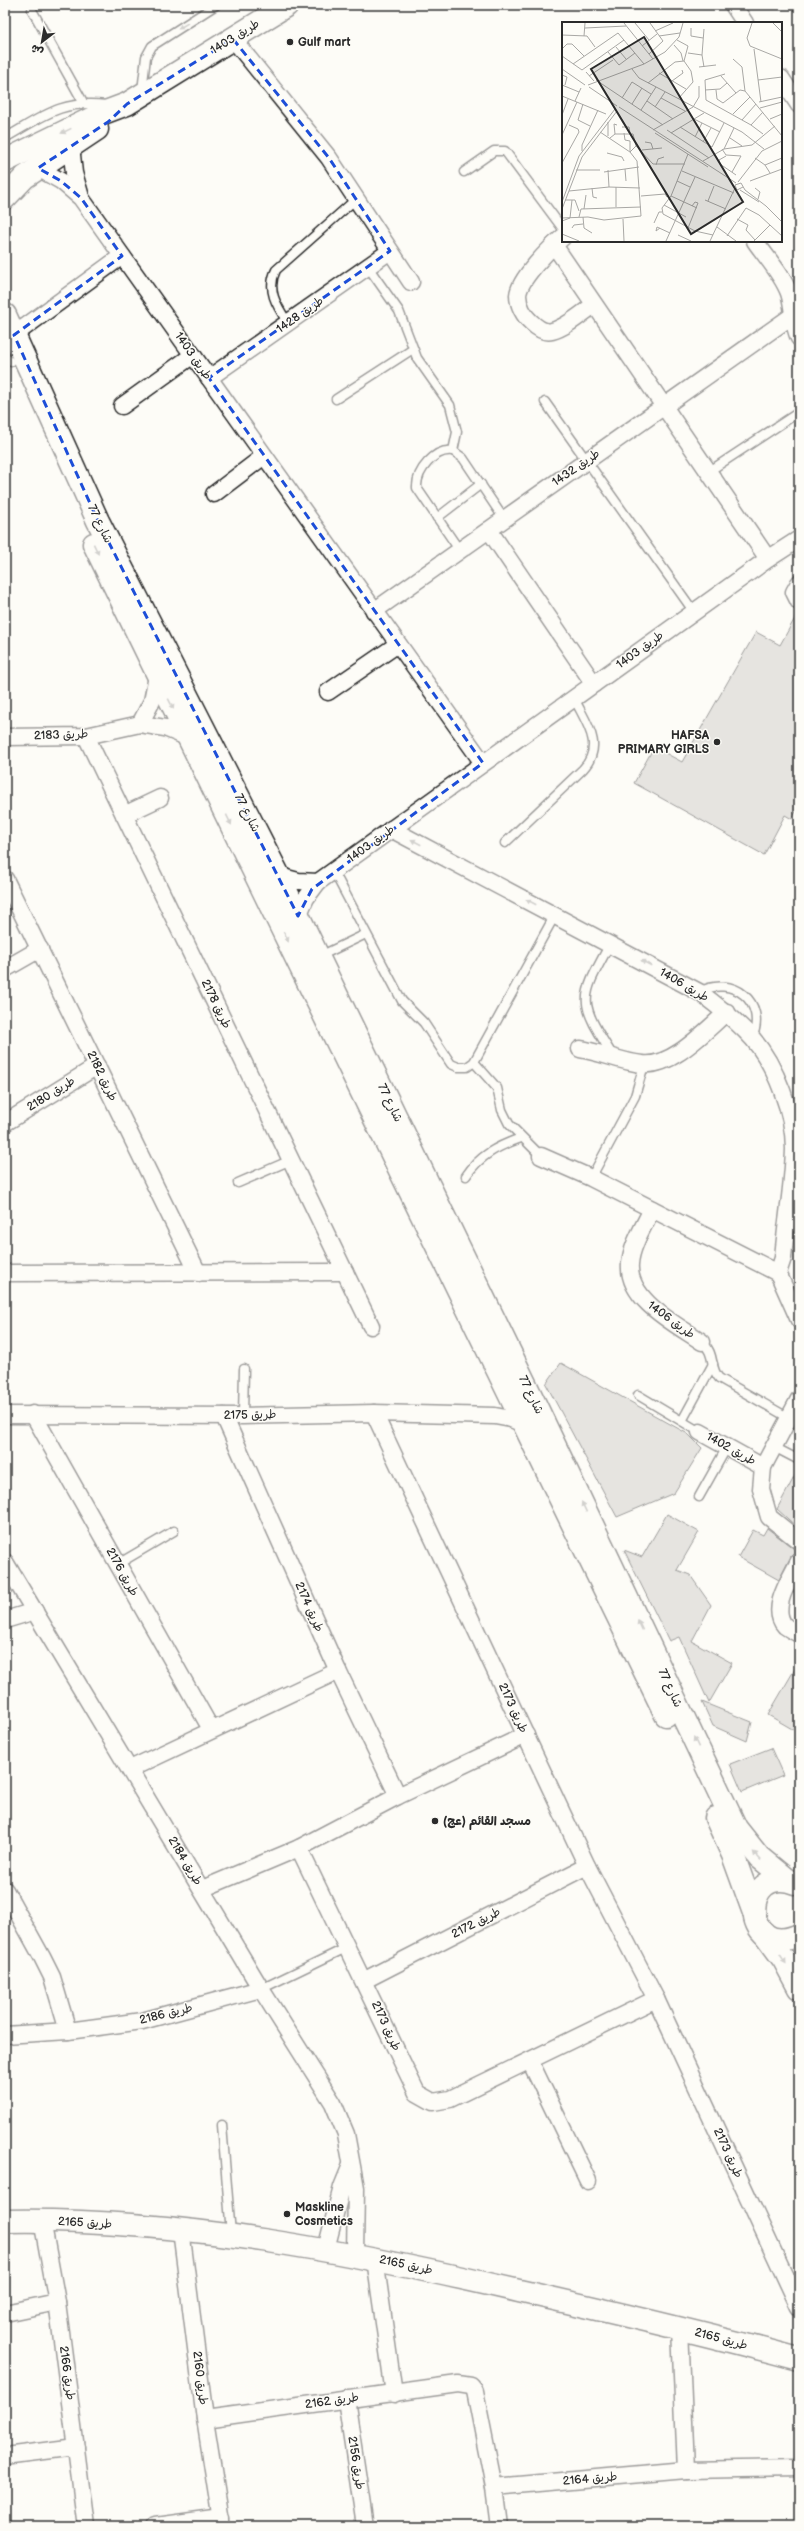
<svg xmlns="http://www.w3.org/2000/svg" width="804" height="2531" font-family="'Balsamiq Sans','Playpen Sans Arabic',sans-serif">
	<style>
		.building { fill: #c9c8c4; stroke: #2b2b2b }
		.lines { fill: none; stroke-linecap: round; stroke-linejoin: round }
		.lane-casing { stroke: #2b2b2b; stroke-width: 11 }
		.street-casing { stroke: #2b2b2b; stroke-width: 19 }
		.secondary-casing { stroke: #2b2b2b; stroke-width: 25 }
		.lane { stroke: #fdfcf7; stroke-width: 8 }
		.street { stroke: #fdfcf7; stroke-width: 16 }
		.secondary { stroke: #fdfcf7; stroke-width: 22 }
		.oneway { fill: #9e9e9b }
		.marked { fill: none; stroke: #1d4ed8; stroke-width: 3; stroke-dasharray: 8 5; stroke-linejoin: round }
		.poi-dot { fill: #2b2b2b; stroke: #fdfcf7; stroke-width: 1.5 }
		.labels { text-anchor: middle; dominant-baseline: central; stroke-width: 3; stroke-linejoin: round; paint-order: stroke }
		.street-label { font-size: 12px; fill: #2b2b2b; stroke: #fdfcf7 }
		.poi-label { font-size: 12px; font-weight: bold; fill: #2b2b2b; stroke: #fdfcf7; text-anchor: start }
		.inset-road { fill: none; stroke: #a9a8a5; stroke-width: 1 }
		.view { fill: #2b2b2b; fill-opacity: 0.15; stroke: #2b2b2b; stroke-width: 2 }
		.inset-edge { fill: none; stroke: #2b2b2b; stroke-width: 2 }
	</style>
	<rect width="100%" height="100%" fill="#fdfcf7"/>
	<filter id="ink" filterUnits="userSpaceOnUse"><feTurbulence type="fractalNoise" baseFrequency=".025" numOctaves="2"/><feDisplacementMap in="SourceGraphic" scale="8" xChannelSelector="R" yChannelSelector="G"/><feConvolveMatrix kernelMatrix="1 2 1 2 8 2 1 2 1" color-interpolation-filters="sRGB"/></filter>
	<g filter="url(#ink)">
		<g class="building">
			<polygon points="799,611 799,806 792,819 785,815 764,855 634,783 654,747 682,762 756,632 780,645"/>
			<polygon points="561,1363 688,1434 702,1448 674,1493 617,1517 546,1384"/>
			<polygon points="799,1468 799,1529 777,1509"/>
			<polygon points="667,1514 699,1532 677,1570 690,1575 711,1605 692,1641 732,1663 709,1703 679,1637 669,1641 624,1550 642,1557"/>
			<polygon points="767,1528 793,1548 799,1550 791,1556 779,1580 738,1557 753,1530 763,1535"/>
			<polygon points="799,1662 799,1733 768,1715"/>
			<polygon points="702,1702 752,1722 747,1741 713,1726"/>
			<polygon points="771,1748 783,1775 742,1792 730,1764"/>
		</g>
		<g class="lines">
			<defs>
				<g id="lane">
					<polyline points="32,10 83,102"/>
					<polyline points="142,91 146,57 152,46 216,5"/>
					<path d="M5,138c37,-21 57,-39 101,-33"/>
					<polyline points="464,172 494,151 505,151 563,229"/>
					<polyline points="368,267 399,311 417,358 450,405 457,432 453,451"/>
					<path d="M288,323c-11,-17 -22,-33 -12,-53l80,-71"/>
					<polyline points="5,357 11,362"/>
					<polyline points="336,399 413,349"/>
					<polyline points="545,402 694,612"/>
					<polyline points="708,472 799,412"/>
					<polyline points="437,518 481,484"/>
					<path d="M460,551l-43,-63c-1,-17 18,-40 36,-37l10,7 41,61"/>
					<path d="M505,843l78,-74c22,-24 3,-46 -9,-71"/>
					<polyline points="333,870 402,1001 424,1023 451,1064 458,1067 467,1067 474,1062 555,915"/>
					<path d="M610,944c-31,57 -32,56 3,112"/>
					<polyline points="320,956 366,934"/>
					<path d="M699,992c33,-18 69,10 53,46"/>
					<polyline points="474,1062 497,1088 502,1110 509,1124 541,1156"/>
					<path d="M466,1176c14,-21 32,-30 55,-38"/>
					<polyline points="591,1178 635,1096 644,1065"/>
					<polyline points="238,1183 291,1160"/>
					<path d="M702,1342c14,12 7,25 17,36l70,40"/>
					<polyline points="638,1395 700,1432"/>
					<polyline points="243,1416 244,1369"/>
					<polyline points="682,1421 713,1364"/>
					<polyline points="774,1447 799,1460"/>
					<polyline points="699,1497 727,1447"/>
					<polyline points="118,1564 174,1531"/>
					<polyline points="261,1989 348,1947"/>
					<polyline points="222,2125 231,2234"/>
				</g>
				<g id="street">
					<polyline points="733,5 745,23"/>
					<polyline points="233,39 329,158 411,282"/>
					<polyline points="781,78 799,105"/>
					<polyline points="71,146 74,173 81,197"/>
					<polyline points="38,168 61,181 81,198 483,763"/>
					<path d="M563,237c-12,10 -44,42 -45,58 0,10 6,21 13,27 6,6 13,11 21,9 15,-4 30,-18 42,-26"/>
					<path d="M755,241c11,16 27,33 34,52 5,15 3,31 10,45"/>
					<polyline points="554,245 768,559"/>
					<polyline points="14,335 122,256"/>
					<polyline points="209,378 390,251"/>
					<polyline points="122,406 193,355"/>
					<polyline points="214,494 264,456"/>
					<polyline points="489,530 594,684"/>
					<polyline points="799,583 794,592 799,602"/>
					<polyline points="374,611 799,311"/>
					<polyline points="328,692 398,644"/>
					<polyline points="140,724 152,701 157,676"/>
					<polyline points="86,736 371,1326"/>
					<polyline points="5,737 86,736 140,724 165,728 189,738"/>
					<polyline points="124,815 160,798"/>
					<path d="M391,829l308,163c19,14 38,29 54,47 23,27 41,75 41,110 -1,36 -8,73 -11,109l-5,15 21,47"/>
					<polyline points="279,876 298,881 318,882"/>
					<polyline points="5,879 198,1273"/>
					<polyline points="298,916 306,898 318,882 768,559 799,539"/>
					<polyline points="5,969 40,949"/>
					<path d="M580,1049c21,3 41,13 62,15 30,4 64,-34 85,-52"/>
					<polyline points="5,1123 97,1066"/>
					<polyline points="541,1156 591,1178 778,1273"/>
					<path d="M652,1209c-8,17 -21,37 -22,55 -3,36 46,60 72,78"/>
					<polyline points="5,1273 345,1272"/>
					<polyline points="799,1399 763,1467 761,1489 769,1517 799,1541"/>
					<polyline points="374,1413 587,1866 656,1999 799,2307"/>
					<polyline points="33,1414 211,1729"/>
					<polyline points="5,1415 243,1416 374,1413 495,1416 511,1419 526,1425"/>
					<polyline points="224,1416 338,1671 398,1796"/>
					<polyline points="700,1432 763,1467"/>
					<path d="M799,1561c-8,17 -30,47 -14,65 4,3 10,6 14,8"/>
					<polyline points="5,1562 261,1989 333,2103 346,2134 356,2188 355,2255"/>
					<polyline points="5,1620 35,1611"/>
					<polyline points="130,1769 338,1671"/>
					<polyline points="299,1848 417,2093 433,2102 450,2099 656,1999"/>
					<polyline points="202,1889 299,1848 398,1796 526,1735"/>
					<polyline points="5,1890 42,1957 52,1977 68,2031"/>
					<polyline points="365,1980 587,1866"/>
					<polyline points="5,2035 68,2031 142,2021 261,1989"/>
					<polyline points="530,2061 588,2181"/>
					<polyline points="42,2220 57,2302 86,2526"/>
					<polyline points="181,2230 205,2419 222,2526"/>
					<polyline points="326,2249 342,2187 351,2165"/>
					<polyline points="375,2259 394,2394"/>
					<polyline points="5,2313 57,2302"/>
					<polyline points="680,2328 686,2470"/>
					<polyline points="346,2399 365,2526"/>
					<polyline points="205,2419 458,2384 471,2386 475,2391 494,2487 499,2526"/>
					<polyline points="5,2456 76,2447"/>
					<polyline points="494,2487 686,2470 799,2468"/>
					<polyline points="155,2526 221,2517"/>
				</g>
				<g id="secondary">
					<polyline points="5,161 103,113 127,104 287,5"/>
					<polyline points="5,198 25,177 97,129"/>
					<polyline points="5,315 98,521 279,876 535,1404 736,1828 759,1857 787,1880"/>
					<polyline points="94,544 666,1715"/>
					<polyline points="716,1818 733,1855 753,1910"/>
					<path d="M795,1883c-55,-21 -55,78 4,52"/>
					<polyline points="764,1933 784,1960 799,1988"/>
					<path d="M5,2221c173,-3 346,31 514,70 94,21 187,43 280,68"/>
				</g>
			</defs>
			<use href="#lane" class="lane-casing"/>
			<use href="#street" class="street-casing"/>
			<use href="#secondary" class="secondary-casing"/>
			<use href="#lane" class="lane"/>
			<use href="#street" class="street"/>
			<use href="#secondary" class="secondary"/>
		</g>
		<defs><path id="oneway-solid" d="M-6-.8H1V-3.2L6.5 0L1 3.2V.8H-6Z"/></defs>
		<g class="oneway">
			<use href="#oneway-solid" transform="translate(183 26) rotate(148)"/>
			<use href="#oneway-solid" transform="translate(66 131) rotate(154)"/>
			<use href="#oneway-solid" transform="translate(96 549) rotate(65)"/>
			<use href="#oneway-solid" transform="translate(171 704) rotate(63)"/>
			<use href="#oneway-solid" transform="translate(229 820) rotate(64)"/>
			<use href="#oneway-solid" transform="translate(416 842) rotate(-152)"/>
			<use href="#oneway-solid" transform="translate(531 902) rotate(-152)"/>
			<use href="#oneway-solid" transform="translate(286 937) rotate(64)"/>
			<use href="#oneway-solid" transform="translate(646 963) rotate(-152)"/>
			<use href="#oneway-solid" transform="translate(584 1507) rotate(-115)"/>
			<use href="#oneway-solid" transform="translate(640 1625) rotate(-115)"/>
			<use href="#oneway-solid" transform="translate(696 1742) rotate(-115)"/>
			<use href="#oneway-solid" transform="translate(757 1856) rotate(-133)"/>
			<use href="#oneway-solid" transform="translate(783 1959) rotate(57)"/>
		</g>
	</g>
	<path d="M0 0H804V2531H0ZM233,39l96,119 61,93 -181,127 274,385 -171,126 -14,27 -200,-395 -84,-186 108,-79 -41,-58 -20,-17 -23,-13 70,-46 19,-18z" fill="#fdfcf7" fill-opacity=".55" fill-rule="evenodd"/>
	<path class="marked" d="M233,39l96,119 61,93 -181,127 274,385 -171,126 -14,27 -200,-395 -84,-186 108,-79 -41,-58 -20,-17 -23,-13 70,-46 19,-18z"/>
	<g class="poi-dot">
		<circle cx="290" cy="42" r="4"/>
		<circle cx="717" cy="742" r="4"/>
		<circle cx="435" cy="1821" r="4"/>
		<circle cx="287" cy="2214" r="4"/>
	</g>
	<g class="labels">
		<g class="street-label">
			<text transform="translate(235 37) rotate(-32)">طريق 1403</text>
			<text transform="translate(300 315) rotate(-35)">طريق 1428</text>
			<text transform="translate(193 356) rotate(55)">طريق 1403</text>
			<text transform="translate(576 468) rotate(-35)">طريق 1432</text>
			<text transform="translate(100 524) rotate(64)">شارع 77</text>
			<text transform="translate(640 650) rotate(-36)">طريق 1403</text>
			<text transform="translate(61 735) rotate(-2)">طريق 2183</text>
			<text transform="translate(247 813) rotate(63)">شارع 77</text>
			<text transform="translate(371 844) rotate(-36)">طريق 1403</text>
			<text transform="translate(684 985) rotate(30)">طريق 1406</text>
			<text transform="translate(216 1004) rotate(64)">طريق 2178</text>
			<text transform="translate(102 1076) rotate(64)">طريق 2182</text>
			<text transform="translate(51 1094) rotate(-32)">طريق 2180</text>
			<text transform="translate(390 1103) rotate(64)">شارع 77</text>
			<text transform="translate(671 1320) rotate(36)">طريق 1406</text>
			<text transform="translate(531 1395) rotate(64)">شارع 77</text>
			<text transform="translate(250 1415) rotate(-1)">طريق 2175</text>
			<text transform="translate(731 1449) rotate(29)">طريق 1402</text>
			<text transform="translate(122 1572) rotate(61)">طريق 2176</text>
			<text transform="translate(309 1607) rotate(66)">طريق 2174</text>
			<text transform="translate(670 1688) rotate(65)">شارع 77</text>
			<text transform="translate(513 1708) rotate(65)">طريق 2173</text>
			<text transform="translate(185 1861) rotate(59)">طريق 2184</text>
			<text transform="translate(476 1923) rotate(-27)">طريق 2172</text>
			<text transform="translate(166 2014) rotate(-14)">طريق 2186</text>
			<text transform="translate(386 2026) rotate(65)">طريق 2173</text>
			<text transform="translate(728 2153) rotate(65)">طريق 2173</text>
			<text transform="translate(85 2223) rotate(3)">طريق 2165</text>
			<text transform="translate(406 2265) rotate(12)">طريق 2165</text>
			<text transform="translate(721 2339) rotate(15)">طريق 2165</text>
			<text transform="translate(67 2373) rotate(82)">طريق 2166</text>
			<text transform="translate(200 2378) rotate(83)">طريق 2160</text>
			<text transform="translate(332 2401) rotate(-8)">طريق 2162</text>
			<text transform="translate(356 2463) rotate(81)">طريق 2156</text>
			<text transform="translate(590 2479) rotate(-5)">طريق 2164</text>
		</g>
		<g class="poi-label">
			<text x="298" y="42">Gulf mart</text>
			<text x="709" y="735" text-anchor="end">HAFSA<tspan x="709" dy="14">PRIMARY GIRLS</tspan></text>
			<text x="443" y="1821">مسجد القائم (عج)</text>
			<text x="295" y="2207">Maskline<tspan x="295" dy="14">Cosmetics</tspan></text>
		</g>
	</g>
	<g transform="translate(562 22)">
		<rect width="220" height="220" fill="#fdfcf7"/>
		<path class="inset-road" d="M62,1l29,36M73,1l14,17M190,1l-5,15 3,8 32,13M211,1l9,9M23,6l41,-2M129,6v8l12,2M93,9l18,-8M0,13l25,1 8,11M22,14l1,-13M97,14l21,-3M115,18l11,6 -4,15M112,23l7,8 2,8M80,24l15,-12M54,25l10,12M0,27l5,-5h5l12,12M192,27l7,53M46,30l11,13 16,-12M126,31l14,2M87,32l14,-13 -13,-18M0,34l20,14 42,-30M171,37l9,8 3,24M11,42l45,-31 26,31M137,45l17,-2M142,45l-2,-12 2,-26M0,47l23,16M70,47l7,9 103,54 22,17M24,50l8,9M97,51l27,16M163,52l-20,6 1,20 45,25 12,9M0,53l5,2 -2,8M27,54l24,-16M159,54l15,17M34,58l67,45M196,58l24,-3M110,59l11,-8 -1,-3M86,61l27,-21 9,-1 7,10 2,11 -15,17M0,63l17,7M26,63l56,-21 21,-12 14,-15 4,-14M27,65l28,19M143,68l15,-1 7,-6M154,68l1,9 6,4 17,-13 5,1 37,45M0,74l44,18M60,76l10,-16 19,12M99,76l24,13M13,79l6,-13M85,79l26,18M197,80l23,-5M21,82l-5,16 12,6M70,82l10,-16M57,85l117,76M93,85l10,-15M198,86l22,-6M79,88l15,-23M171,92l17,-17M0,93l6,-16M132,97l26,13M208,97l12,-5M180,98l14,-16M189,103l12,-13M60,105h7l1,6M118,105l32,20 12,-24M91,108l40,-23 6,-10v-11M105,108l42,28M62,111l1,7 5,1v10M93,111l53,34M109,111l33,-20M53,112l-1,-10 3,1M0,113l15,-33M46,114v-14M133,115l7,-14M48,116l5,-4h18l3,12M168,116l12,8M83,120l6,1 2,6M141,120l8,-14M160,127l4,6 15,1 -9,16M162,127l10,-21M80,128l20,-2M20,129v-6l16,-35M68,130l6,-6 17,18h32M45,131l15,4 2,4M126,132l-17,42 -9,12 1,6 32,17 18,4M164,134l-7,4 1,4 16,11M193,136l10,7 5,8M141,139l21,-12 28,-4 23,-19M0,141l17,-31 -1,-3 -9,-4M94,143l2,-6 6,-2M203,143l17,-7M63,147l1,12M14,148h24M46,148l1,17M120,149l52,22M42,150l35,-5M115,159l13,6M188,159l32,-12M176,160l24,-31 20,-10M54,165v20M181,165l-6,3 -2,-5 6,-2 4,7 21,16 16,16M30,166l1,9 4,1M193,166l5,4 -2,7M178,168l19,12M7,169l40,-4 31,1M79,174l24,-2 2,3 1,-2 -3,-1M109,174l26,12M3,178h10l4,11M143,178l21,9M146,179l6,-15M0,180l17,-46 36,-47M102,183l22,12M0,187l20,-52 35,-46M22,187l2,-14M17,195l2,-8 60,-2M21,195l1,11 8,5M0,196l26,-1 16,3 37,-4 -4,-55 -7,-9 -30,-20M61,197l1,22M175,197l11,6 -2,5 9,10M0,199l8,-3 2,-18M92,201l5,-11h3M155,205l19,14M10,206l2,-3 9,-1M98,206l-4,3 1,-4 13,6M126,206l10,-25 -3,-1 -3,4M0,212l17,7M116,213l13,6M165,214l19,-28 13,7 23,21M104,219l29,-64M148,219l25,-53M192,219l16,-16"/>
		<path class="view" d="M82,15l99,165 -52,32 -100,-165z"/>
		<rect width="220" height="220" class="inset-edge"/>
	</g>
	<rect width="804" height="2531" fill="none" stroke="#fdfcf7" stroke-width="20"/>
	<rect x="10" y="10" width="784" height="2511" fill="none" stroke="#2b2b2b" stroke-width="1.5" filter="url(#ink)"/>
	<g transform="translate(42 42) rotate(211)" stroke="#fdfcf7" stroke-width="3" paint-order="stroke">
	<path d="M0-3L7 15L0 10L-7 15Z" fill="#2b2b2b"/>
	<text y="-6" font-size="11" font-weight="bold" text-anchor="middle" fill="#2b2b2b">ش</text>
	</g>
</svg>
